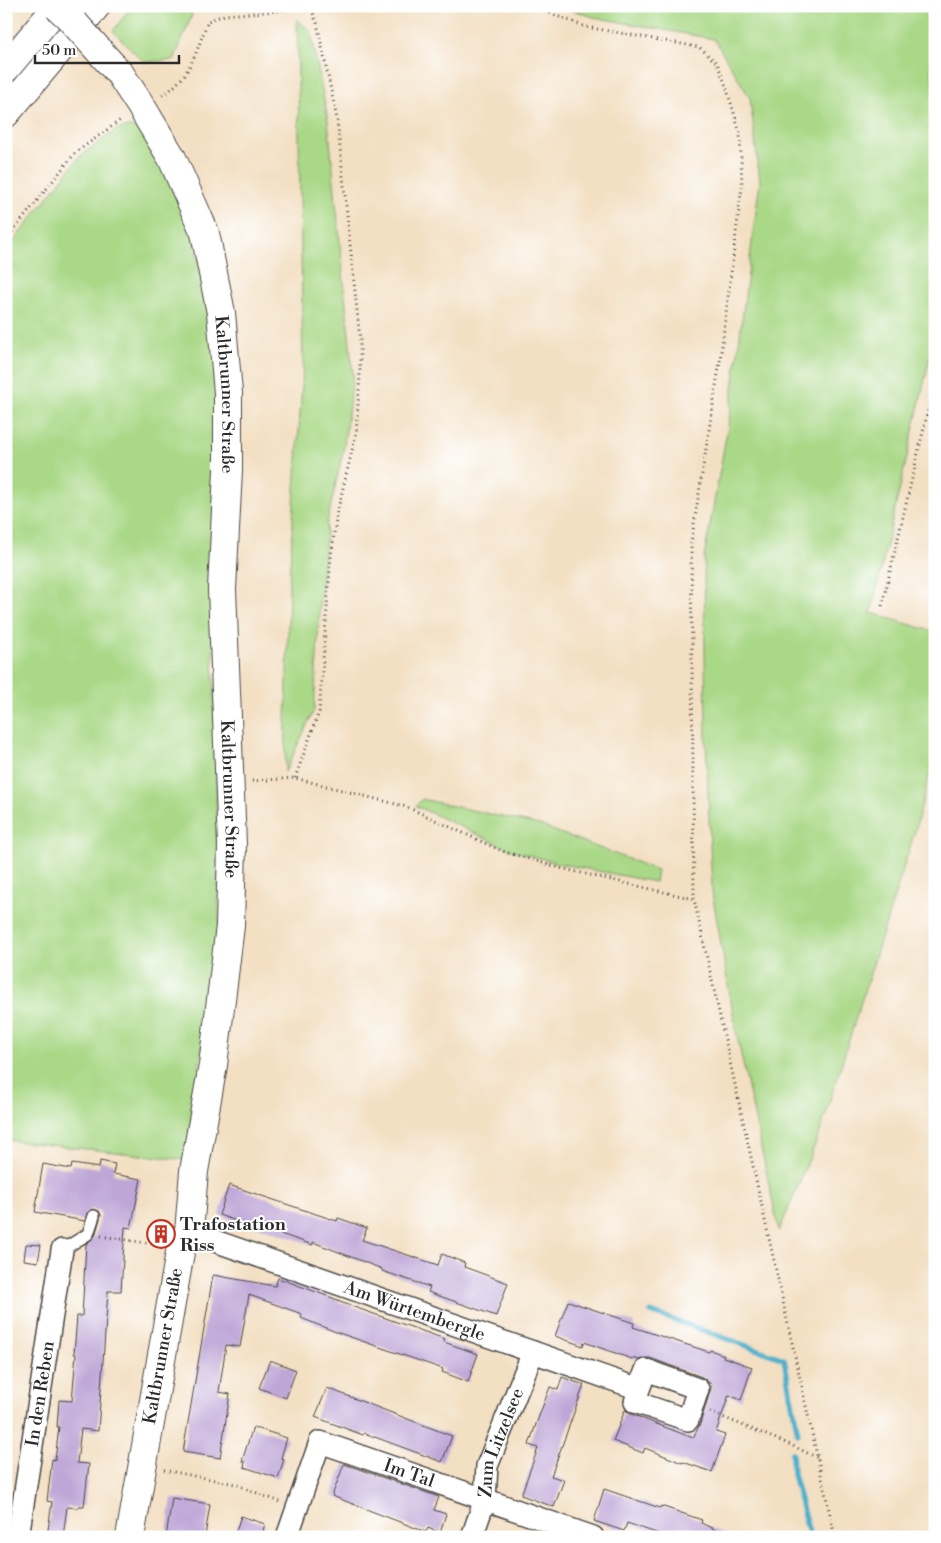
<svg xmlns="http://www.w3.org/2000/svg" width="941" height="1543" font-family="'Libre Bodoni',serif">
	<style>
		.green { fill: #a9d886; stroke: #6a8258 }
		.lines { fill: none; stroke-linecap: round; stroke-linejoin: round }
		.stream { stroke: #4db1cc; stroke-width: 5.5 }
		.building { fill: #bea6d7 }
		.service-casing { stroke: #494642; stroke-width: 14 }
		.minor-casing { stroke: #494642; stroke-width: 24 }
		.tertiary-casing { stroke: #494642; stroke-width: 30 }
		.trunk-casing { stroke: #494642; stroke-width: 30 }
		.path { stroke: #494642; stroke-width: 3; stroke-dasharray: 1 4; stroke-linecap: butt }
		.service { stroke: #fff; stroke-width: 11 }
		.minor { stroke: #fff; stroke-width: 21 }
		.tertiary { stroke: #fff; stroke-width: 28 }
		.trunk { stroke: #fff; stroke-width: 28 }
		.tertiary-bridge-casing { stroke: #494642; stroke-width: 30; stroke-linecap: butt }
		.tertiary-bridge { stroke: #fff; stroke-width: 28 }
		.labels { text-anchor: middle; dominant-baseline: central; stroke-width: 4; stroke-linejoin: round; paint-order: stroke }
		.street-label { font-size: 18px; fill: #2b2b2b; stroke: #fff }
		.poi-label { font-size: 18px; font-weight: bold; fill: #2b2b2b; stroke: #fff; text-anchor: start }
	</style>
	<rect width="100%" height="100%" fill="#fff"/>
	<filter id="ink" filterUnits="userSpaceOnUse"><feTurbulence type="fractalNoise" baseFrequency=".02" numOctaves="2"/><feDisplacementMap in="SourceGraphic" scale="10" xChannelSelector="R" yChannelSelector="G"/><feConvolveMatrix kernelMatrix="1 2 1 2 8 2 1 2 1" color-interpolation-filters="sRGB"/></filter>
	<filter id="wash" filterUnits="userSpaceOnUse"><feTurbulence type="fractalNoise" baseFrequency=".0096" numOctaves="4" result="noise"/><feDisplacementMap in="SourceGraphic" scale="20" xChannelSelector="R" yChannelSelector="G"/><feGaussianBlur stdDeviation="1.12" result="paint"/><feColorMatrix in="noise" values="0 0 0 0 0 0 0 0 0 0 0 0 0 0 0 0 0 1.4 0 .05"/><feComposite in="paint" operator="in"/></filter>
	<g filter="url(#wash)">
		<rect width="100%" height="100%" fill="#f3dfc2"/>
		<g class="green">
			<polygon points="132,6 189,6 192,15 174,60 144,62 113,31"/>
			<polygon points="561,6 932,6 931,72 935,93 935,349 931,353 871,613 935,632 935,753 915,831 819,1135 779,1231 737,1036 712,892 706,742 704,558 729,420 760,181 750,98 714,39 593,17"/>
			<polygon points="297,19 311,32 328,120 353,376 343,452 327,522 320,601 314,710 285,772 289,581 303,368"/>
			<polygon points="128,127 145,128 193,237 210,314 219,393 212,592 219,929 186,1160 6,1140 6,251 80,156 116,130"/>
			<polygon points="422,799 539,825 657,870 655,882 561,864 511,850 416,806"/>
		</g>
		<g class="lines">
			<g class="stream">
				<polyline points="651,1312 784,1359 798,1434"/>
				<polyline points="792,1453 793,1474 810,1537"/>
			</g>
		</g>
		<g id="blocks">
			<g class="building">
				<polygon points="100,1161 115,1164 113,1174 141,1179 131,1228 125,1227 121,1291 108,1291 98,1431 81,1429 77,1463 89,1464 84,1506 79,1506 79,1508 67,1507 63,1537 47,1537 52,1502 47,1501 52,1459 55,1460 59,1427 57,1427 59,1400 72,1401 76,1354 74,1354 77,1316 82,1316 86,1244 95,1236 101,1215 99,1211 92,1209 87,1213 85,1221 35,1212 43,1164 71,1169 72,1164 99,1168"/>
				<polygon points="229,1185 337,1221 338,1218 367,1228 362,1240 438,1265 442,1254 465,1263 464,1267 508,1283 496,1316 428,1292 430,1287 382,1271 382,1269 313,1242 313,1245 254,1225 253,1227 219,1215"/>
				<polygon points="26,1244 41,1245 38,1262 24,1260"/>
				<polygon points="213,1275 275,1286 278,1278 338,1300 337,1301 445,1339 444,1342 478,1354 468,1382 442,1372 443,1369 336,1332 301,1318 302,1314 249,1295 240,1347 226,1345 219,1392 230,1394 220,1458 183,1452"/>
				<polygon points="568,1301 634,1323 633,1327 709,1352 710,1350 724,1355 723,1357 752,1367 741,1400 729,1395 716,1432 725,1435 712,1472 683,1462 682,1463 645,1448 643,1453 613,1441 625,1410 631,1414 693,1438 700,1424 712,1385 702,1377 650,1358 644,1358 639,1360 633,1358 632,1359 584,1342 583,1346 555,1336"/>
				<polygon points="270,1360 296,1370 286,1398 259,1388"/>
				<polygon points="562,1377 584,1385 551,1476 564,1480 554,1507 521,1495 538,1448 529,1445 536,1424 550,1387 558,1390"/>
				<polygon points="327,1388 452,1436 442,1462 364,1433 363,1435 315,1417"/>
				<polygon points="253,1427 287,1438 281,1458 284,1459 278,1478 244,1467 245,1462 242,1461"/>
				<polygon points="344,1464 439,1497 434,1510 446,1514 440,1533 428,1528 426,1532 332,1496"/>
				<polygon points="604,1489 660,1508 661,1506 702,1520 701,1523 731,1537 668,1537 627,1523 624,1531 594,1521"/>
				<polygon points="172,1498 210,1504 205,1537 166,1537"/>
				<polygon points="241,1516 265,1524 261,1537 234,1537"/>
			</g>
		</g>
	</g>
	<g filter="url(#ink)">
		<use href="#blocks" fill-opacity="0" stroke="#494642" stroke-width="1"/>
		<g class="lines">
			<defs>
				<polyline id="service" points="62,1250 88,1234 94,1216"/>
				<g id="minor">
					<path id="s1" d="M189,1232l450,157 -4,13 53,18 10,-31 -52,-19 -7,19"/>
					<path id="s2" d="M18,1537l44,-287"/>
					<path id="s3" d="M287,1537l33,-95 273,95"/>
					<path id="s4" d="M472,1537l13,-38 2,-33 46,-114"/>
				</g>
				<g id="tertiary">
					<path id="s5" d="M120,74l21,32 31,52 33,75 16,80 7,80v77l-6,119 10,256 -2,81 -17,139 -19,106 -5,61 -7,9 -52,296"/>
				</g>
				<g id="trunk">
					<polyline points="6,68 58,6"/>
					<polyline points="6,113 96,6"/>
				</g>
			</defs>
			<use href="#service" class="service-casing"/>
			<use href="#minor" class="minor-casing"/>
			<use href="#tertiary" class="tertiary-casing"/>
			<use href="#trunk" class="trunk-casing"/>
			<g class="path">
				<polyline points="531,6 586,27 699,47 717,63 726,86 740,133 742,186 720,361 691,543 694,899 835,1537"/>
				<polyline points="931,72 935,93"/>
				<path d="M162,95c28,-15 35,-46 46,-74l16,-6 55,-4 16,-5"/>
				<polyline points="6,240 75,153 122,119"/>
				<polyline points="882,606 935,381"/>
				<polyline points="295,778 319,712 331,556 337,513 356,434 360,376 360,339 337,119 317,23 310,6"/>
				<polyline points="252,781 295,778 407,807 502,851 560,868 694,899"/>
				<polyline points="101,1236 159,1245"/>
				<polyline points="710,1412 791,1445 818,1458"/>
				<polyline points="164,1470 235,1484 280,1502"/>
			</g>
			<use href="#service" class="service"/>
			<use href="#minor" class="minor"/>
			<use href="#tertiary" class="tertiary"/>
			<use href="#trunk" class="trunk"/>
			<defs>
				<polyline id="tertiary-bridge" points="57,6 67,15 120,74"/>
			</defs>
			<use href="#tertiary-bridge" class="tertiary-bridge-casing"/>
			<use href="#tertiary-bridge" class="tertiary-bridge"/>
		</g>
	</g>
	<defs>
		<symbol id="building-ring" viewBox="-11 -11 22 22"><circle r="9.5" fill="#fff" stroke="#c8321e" stroke-width="1.5"/><path d="M-4-6H4V6H1V3H-1V6H-4ZM-2.5-4.3h1.7v1.8h-1.7ZM.8-4.3h1.7v1.8H.8ZM-2.5-1h1.7V.8h-1.7ZM.8-1h1.7V.8H.8Z" fill="#c8321e"/></symbol>
	</defs>
	<g fill-rule="evenodd">
		<use href="#building-ring" x="145" y="1218" width="32" height="32"/>
	</g>
	<g class="labels">
		<g class="street-label">
			<text stroke="none"><textPath href="#s5" startOffset="344">Kaltbrunner Straße</textPath></text>
			<text stroke="none"><textPath href="#s5" startOffset="749">Kaltbrunner Straße</textPath></text>
			<text stroke="none"><textPath href="#s1" startOffset="239">Am Würtembergle</textPath></text>
			<text transform="translate(163 1346) rotate(-80)">Kaltbrunner Straße</text>
			<text stroke="none"><textPath href="#s2" startOffset="145">In den Reben</textPath></text>
			<text stroke="none"><textPath href="#s4" startOffset="99">Zum Litzelsee</textPath></text>
			<text stroke="none"><textPath href="#s3" startOffset="195">Im Tal</textPath></text>
		</g>
		<g class="poi-label">
			<text x="180" y="1224">Trafostation<tspan x="180" dy="21">Riss</tspan></text>
		</g>
	</g>
	<rect width="941" height="1543" fill="none" stroke="#fff" stroke-width="25"/>
	<path d="M35 55v8h144v-8" fill="none" stroke="#2b2b2b" stroke-width="2.5"/>
	<text x="42" y="55" font-size="15" fill="#2b2b2b" stroke="#ffffff" stroke-width="4" paint-order="stroke">50 m</text>
</svg>
